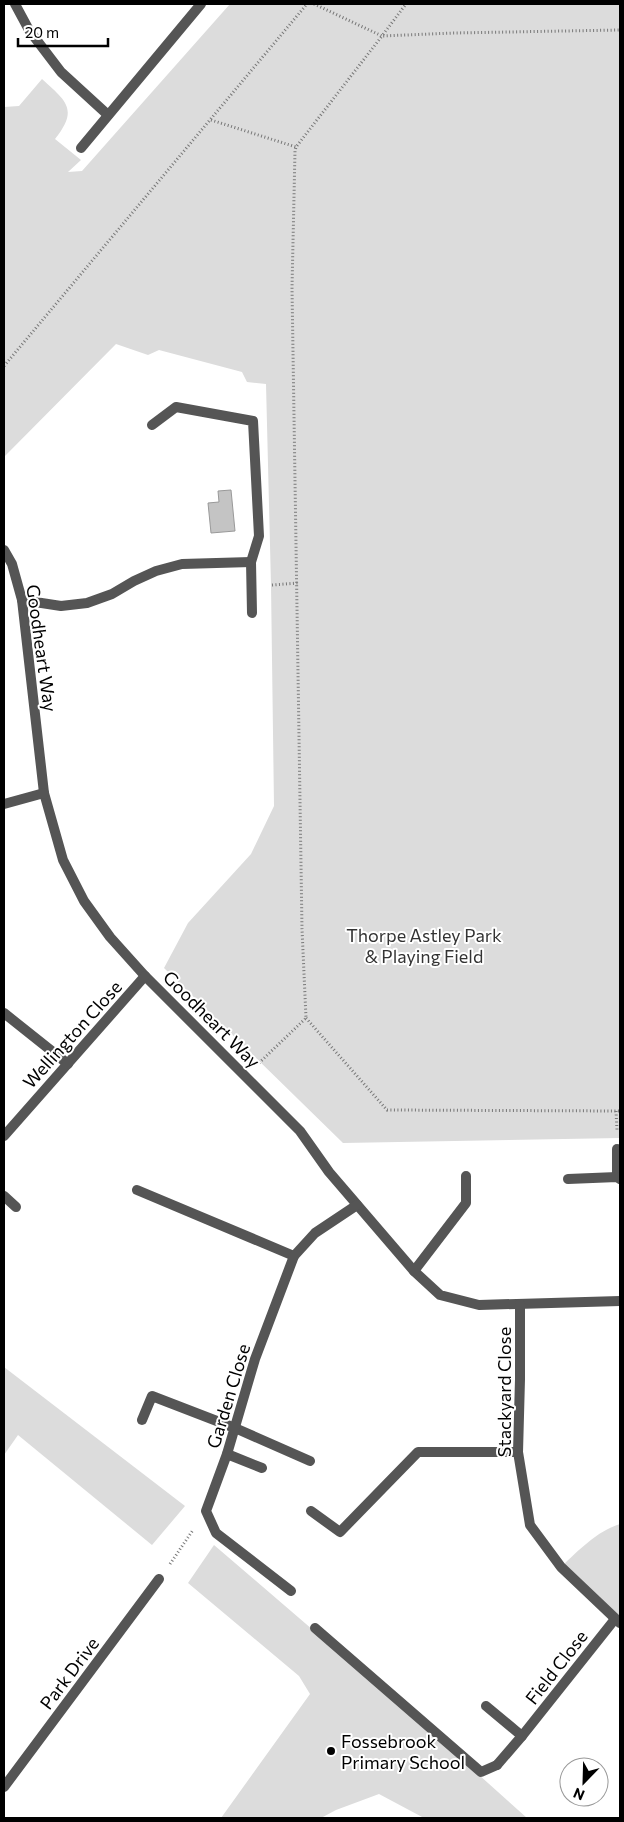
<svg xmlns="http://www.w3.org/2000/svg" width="624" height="1822" font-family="Commissioner,sans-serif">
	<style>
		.green { fill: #dcdcdc }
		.building { fill: #c4c4c4; stroke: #999 }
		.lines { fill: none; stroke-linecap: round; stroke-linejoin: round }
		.path { stroke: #777; stroke-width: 3; stroke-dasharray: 1 2.5; stroke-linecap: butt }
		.lane { stroke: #555; stroke-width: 10 }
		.street { stroke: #555; stroke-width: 10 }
		.poi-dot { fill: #000; stroke: #fff; stroke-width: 2 }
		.labels { text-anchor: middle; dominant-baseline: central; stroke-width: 4; stroke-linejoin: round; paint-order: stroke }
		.street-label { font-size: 18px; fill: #000; stroke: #fff }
		.park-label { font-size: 18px; fill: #333; stroke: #fff }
		.poi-label { font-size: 18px; fill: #000; stroke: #fff; text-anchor: start }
	</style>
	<rect width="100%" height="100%" fill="#fff"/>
	<g class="green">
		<path d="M230,4h390v1134l-277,5 -179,-175 24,-45 63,-69 23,-48 -3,-221 -5,-201 -19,-2 -5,-10 -83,-22 -11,5 -32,-11 -112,113v-350l15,-1 23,-27c24,22 37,30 13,60l26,21 -13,12 14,-1z"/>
		<polygon points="4,1367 185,1506 152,1545 18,1435 4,1455"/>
		<path d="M620,1524v99l-59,-56c17,-16 36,-36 59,-43z"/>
		<polygon points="214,1545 420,1722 527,1818 424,1818 379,1794 336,1810 321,1818 221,1818 310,1694 299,1676 188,1583"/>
	</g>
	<polygon class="building" points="231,490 235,531 211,533 208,503 219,502 218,491"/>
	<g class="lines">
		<g class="path">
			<polyline points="314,4 382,36 406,4"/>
			<polyline points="211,120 296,147"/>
			<polyline points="4,366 307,4"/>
			<polyline points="272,585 298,583"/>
			<polyline points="306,1018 387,1110 620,1111"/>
			<polyline points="259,1063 306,1018 302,929 292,288 295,151 296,147 382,36 454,33 620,30"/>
			<polyline points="616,1111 617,1130"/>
			<polyline points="170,1564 193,1530"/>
		</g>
		<g class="lane">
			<polyline points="4,1013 68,1064"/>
			<polyline points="137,1190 294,1256"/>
			<polyline points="142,1420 152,1396 235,1428 310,1461"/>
			<polyline points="315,1628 481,1772 497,1765"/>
		</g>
		<g class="street">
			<polyline points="15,4 29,30 61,72 108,115"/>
			<polyline points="81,148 201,4"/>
			<polyline points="152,425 176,407 253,421 259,536 251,562 252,613"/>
			<polyline points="4,550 12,564 22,600 44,793 63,860 84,901 110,937 145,976 300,1131 329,1172 414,1271 440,1295 479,1305 620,1301"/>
			<polyline points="22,600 61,606 87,603 112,594 134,581 156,571 182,564 251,562"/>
			<polyline points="4,804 44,793"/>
			<polyline points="4,1136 145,976"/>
			<polyline points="617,1177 617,1149"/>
			<polyline points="568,1179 617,1177 620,1179"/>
			<polyline points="4,1196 16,1207"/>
			<polyline points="414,1271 466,1203 466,1176"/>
			<polyline points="520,1304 520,1379 518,1452 530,1525 561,1567 620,1623"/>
			<polyline points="227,1454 262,1468"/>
			<polyline points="311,1511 340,1532 418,1452 518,1452"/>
			<polyline points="291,1591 216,1533 206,1511 227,1454 255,1359 294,1256 315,1233 357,1205"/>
			<polyline points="486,1706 522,1736"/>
			<polyline points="497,1765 522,1736 615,1619"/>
			<polyline points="4,1787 159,1579"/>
		</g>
	</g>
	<circle class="poi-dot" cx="331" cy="1751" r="5"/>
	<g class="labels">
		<g class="street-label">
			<text transform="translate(42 648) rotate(82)">Goodheart Way</text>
			<text transform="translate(212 1019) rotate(45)">Goodheart Way</text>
			<text transform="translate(72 1034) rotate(-48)">Wellington Close</text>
			<text transform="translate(504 1392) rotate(-90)">Stackyard Close</text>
			<text transform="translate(228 1396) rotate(-73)">Garden Close</text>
			<text transform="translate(556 1667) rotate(-52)">Field Close</text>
			<text transform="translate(69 1673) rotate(-53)">Park Drive</text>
		</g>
		<g class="park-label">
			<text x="424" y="935">Thorpe Astley Park<tspan x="424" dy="21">&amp; Playing Field</tspan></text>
		</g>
		<g class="poi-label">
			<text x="341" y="1741">Fossebrook<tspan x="341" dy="21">Primary School</tspan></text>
		</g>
	</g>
	<rect width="624" height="1822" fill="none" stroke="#000000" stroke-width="10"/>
	<g transform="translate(584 1782) rotate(203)"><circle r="24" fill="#ffffff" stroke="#999999"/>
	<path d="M0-4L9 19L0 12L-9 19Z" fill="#000000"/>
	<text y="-8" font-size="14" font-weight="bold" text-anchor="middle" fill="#000000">N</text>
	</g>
	<path d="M18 38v8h90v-8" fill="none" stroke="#000000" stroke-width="2.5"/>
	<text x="25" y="38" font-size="15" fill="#000000" stroke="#ffffff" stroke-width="4" paint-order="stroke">20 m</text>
</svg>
